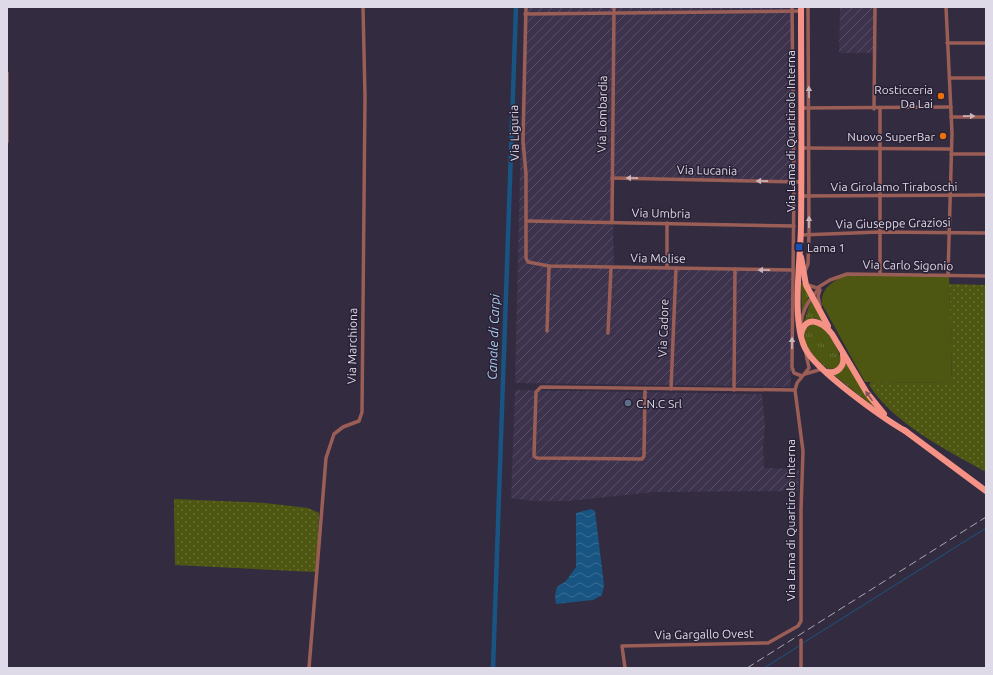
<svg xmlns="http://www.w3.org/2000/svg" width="993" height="675" font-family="Ubuntu,sans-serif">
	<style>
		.industrial { fill: url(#industrial-furrows) }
		.grass { fill: url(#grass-tufts) }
		.park { fill: url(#park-dots) }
		.garden { fill: #4e5712 }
		.water { fill: url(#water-waves) }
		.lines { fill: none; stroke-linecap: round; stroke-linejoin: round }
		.stream { stroke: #185583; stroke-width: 1 }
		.canal { stroke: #185583; stroke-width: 4.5 }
		.street { stroke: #9b5e56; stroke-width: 3.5 }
		.primary { stroke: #f69285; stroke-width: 6 }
		.rail { stroke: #aba5b4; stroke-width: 1; stroke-dasharray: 8 4; stroke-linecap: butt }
		.oneway { fill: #cbb5bc }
		.oneway2 { fill: #855459 }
		.food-dot { fill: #e8710a; stroke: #292135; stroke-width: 1.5 }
		.transit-dot { fill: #1a4fb4; stroke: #292135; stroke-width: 1.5 }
		.service-dot { fill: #5c6f8a; stroke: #292135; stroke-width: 1.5 }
		.labels { text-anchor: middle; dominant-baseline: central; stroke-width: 3; stroke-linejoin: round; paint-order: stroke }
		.poi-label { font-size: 12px; fill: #dfdae7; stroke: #292135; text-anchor: end }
		.street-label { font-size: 12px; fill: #dfdae7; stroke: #292135 }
		.water-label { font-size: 13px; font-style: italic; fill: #aacfef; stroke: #292135 }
	</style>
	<defs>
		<pattern id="industrial-furrows" width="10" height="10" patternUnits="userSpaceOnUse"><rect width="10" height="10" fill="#3d334d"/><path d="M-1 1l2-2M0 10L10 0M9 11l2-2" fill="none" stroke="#595067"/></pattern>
		<pattern id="grass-tufts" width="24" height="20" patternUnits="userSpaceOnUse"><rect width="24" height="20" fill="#4e5712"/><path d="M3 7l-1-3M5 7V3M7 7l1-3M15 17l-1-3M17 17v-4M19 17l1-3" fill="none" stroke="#676f34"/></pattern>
		<pattern id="park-dots" width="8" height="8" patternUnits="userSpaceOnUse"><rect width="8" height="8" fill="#4e5712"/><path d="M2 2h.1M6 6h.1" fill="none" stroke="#676f34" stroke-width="1.8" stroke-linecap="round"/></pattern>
		<pattern id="water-waves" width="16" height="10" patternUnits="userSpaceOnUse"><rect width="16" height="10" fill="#185583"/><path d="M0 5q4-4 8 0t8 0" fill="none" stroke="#396d95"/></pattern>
	</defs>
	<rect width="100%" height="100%" fill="#332b3f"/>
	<g class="industrial">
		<polygon points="524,7 792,7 792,180 612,178 614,266 791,269 791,387 515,383"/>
		<polygon points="840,7 877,7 875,53 839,53"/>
		<polygon points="515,390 762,394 765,425 763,446 764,468 799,469 798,491 655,492 568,501 533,501 511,498"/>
	</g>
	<g class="grass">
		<polygon points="801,283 803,283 809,296 802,314"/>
		<polygon points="811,300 822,321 815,318 804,322"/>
		<path d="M812,324c14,-1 26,24 29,36l-4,8 -9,1c-11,-8 -37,-34 -16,-45z"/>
		<polygon points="846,362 872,404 875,408 834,375 842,370"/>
	</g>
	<g class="park">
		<path d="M949,284l37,1v187c-38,-21 -93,-49 -117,-87l2,-3 81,1z"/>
		<polygon points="174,499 265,503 308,508 319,513 317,570 314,572 175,565"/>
	</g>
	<path class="garden" d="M846,275l103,1 3,107 -87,-1 -43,-78c-2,-15 12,-24 24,-29z"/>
	<polygon class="water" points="591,509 595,511 604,585 602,595 593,600 556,604 555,595 557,587 566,581 576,567 576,513"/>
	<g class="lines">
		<g class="stream">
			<polyline points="803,643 986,528"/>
			<polyline points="764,668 799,646"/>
		</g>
		<polyline class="canal" points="493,668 516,7"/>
		<g class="street">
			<polyline points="526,7 523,141 526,174 526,258 528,262 549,266 793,270"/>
			<polyline points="792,7 794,182 792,367 794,373 802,376"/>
			<polyline points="946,7 952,133 948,275"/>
			<polyline points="525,14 801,11"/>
			<polyline points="947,43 986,43"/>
			<polyline points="7,73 7,142"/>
			<polyline points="950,78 986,78"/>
			<polyline points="801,108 951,107"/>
			<polyline points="874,109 875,7"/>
			<polyline points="951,117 986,117"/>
			<polyline points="801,148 951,149"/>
			<polyline points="951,154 986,154"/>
			<polyline points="612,178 801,182"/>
			<polyline points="801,196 986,195"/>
			<polyline points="527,221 794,226"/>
			<polyline points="612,222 614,7"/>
			<polyline points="801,235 879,232 986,233"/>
			<polyline points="667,268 667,223"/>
			<polyline points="805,271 808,264 809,235 808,7"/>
			<polyline points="880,273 880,109"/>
			<polyline points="808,285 817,288 830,280 847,274 986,276"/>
			<polyline points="820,290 818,296 820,306"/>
			<path d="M801,325c1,-15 8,-26 18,-36"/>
			<polyline points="547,331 549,266"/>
			<polyline points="608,333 611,268"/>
			<polyline points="805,374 822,369"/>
			<polyline points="645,389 644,456 642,459 537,458 534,456 536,392 541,387 795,390"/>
			<polyline points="671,389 676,268"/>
			<polyline points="734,390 735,269"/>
			<polyline points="801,640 801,668"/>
			<polyline points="309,668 326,458 334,434 343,427 359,421 362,412 365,97 363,7"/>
			<polyline points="625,668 622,646 768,643 798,626 801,621 801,510 803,451 795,390 797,383 809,368 806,354"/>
		</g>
		<g class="primary">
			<path d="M801,7c0,73 1,145 0,218 0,32 -10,95 4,123 10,22 79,71 102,84"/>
			<polyline points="801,257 806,285 828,326"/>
			<path d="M801,335c4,-22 22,-13 31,-1l35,59 17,21"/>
			<path d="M827,372c11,2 18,-6 16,-17"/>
			<polyline points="904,430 986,491"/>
		</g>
		<polyline class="rail" points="747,668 986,517"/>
	</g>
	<defs><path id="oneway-solid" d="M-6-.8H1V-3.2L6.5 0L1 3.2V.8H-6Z"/></defs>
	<g class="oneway">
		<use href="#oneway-solid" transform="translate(809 92) rotate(-91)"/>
		<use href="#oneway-solid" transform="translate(969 116) rotate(-1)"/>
		<use href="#oneway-solid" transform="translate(632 178) rotate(-179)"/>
		<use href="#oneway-solid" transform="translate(762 181) rotate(-179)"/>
		<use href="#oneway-solid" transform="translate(809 222) rotate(-89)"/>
		<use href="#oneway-solid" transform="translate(764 270) rotate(-179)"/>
		<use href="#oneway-solid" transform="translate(792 343) rotate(-89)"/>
	</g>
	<use class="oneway2" href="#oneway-solid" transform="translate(869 396) rotate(-126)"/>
	<g class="food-dot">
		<circle cx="941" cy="96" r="4"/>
		<circle cx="943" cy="136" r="4"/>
	</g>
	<rect class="transit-dot" x="795" y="243" width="8" height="8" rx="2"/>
	<circle class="service-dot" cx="628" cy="403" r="4"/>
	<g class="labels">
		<g class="poi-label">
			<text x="933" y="89">Rosticceria<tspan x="933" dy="14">Da Lai</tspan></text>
			<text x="935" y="136">Nuovo SuperBar</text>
			<text x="807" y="247" text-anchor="start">Lama 1</text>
			<text x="636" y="403" text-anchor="start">C.N.C Srl</text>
		</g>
		<g class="street-label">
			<text transform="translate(602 114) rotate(-89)">Via Lombardia</text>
			<text transform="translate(790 131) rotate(-90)">Via Lama di Quartirolo Interna</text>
			<text transform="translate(514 133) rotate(-91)">Via Liguria</text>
			<text transform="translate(707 170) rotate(1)">Via Lucania</text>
			<text x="894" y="186">Via Girolamo Tiraboschi</text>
			<text transform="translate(661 213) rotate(1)">Via Umbria</text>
			<text transform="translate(893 223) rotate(-1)">Via Giuseppe Graziosi</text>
			<text transform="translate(658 258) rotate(1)">Via Molise</text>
			<text transform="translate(908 265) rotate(1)">Via Carlo Sigonio</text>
			<text transform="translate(663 328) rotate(-88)">Via Cadore</text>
			<text transform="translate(352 346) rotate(-89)">Via Marchiona</text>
			<text transform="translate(790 520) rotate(-90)">Via Lama di Quartirolo Interna</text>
			<text transform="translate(704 634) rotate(-1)">Via Gargallo Ovest</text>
		</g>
		<g class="water-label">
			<text transform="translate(493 337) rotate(-88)">Canale di Carpi</text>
		</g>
	</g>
	<rect width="993" height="675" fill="none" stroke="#dfdae7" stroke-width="16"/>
</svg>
